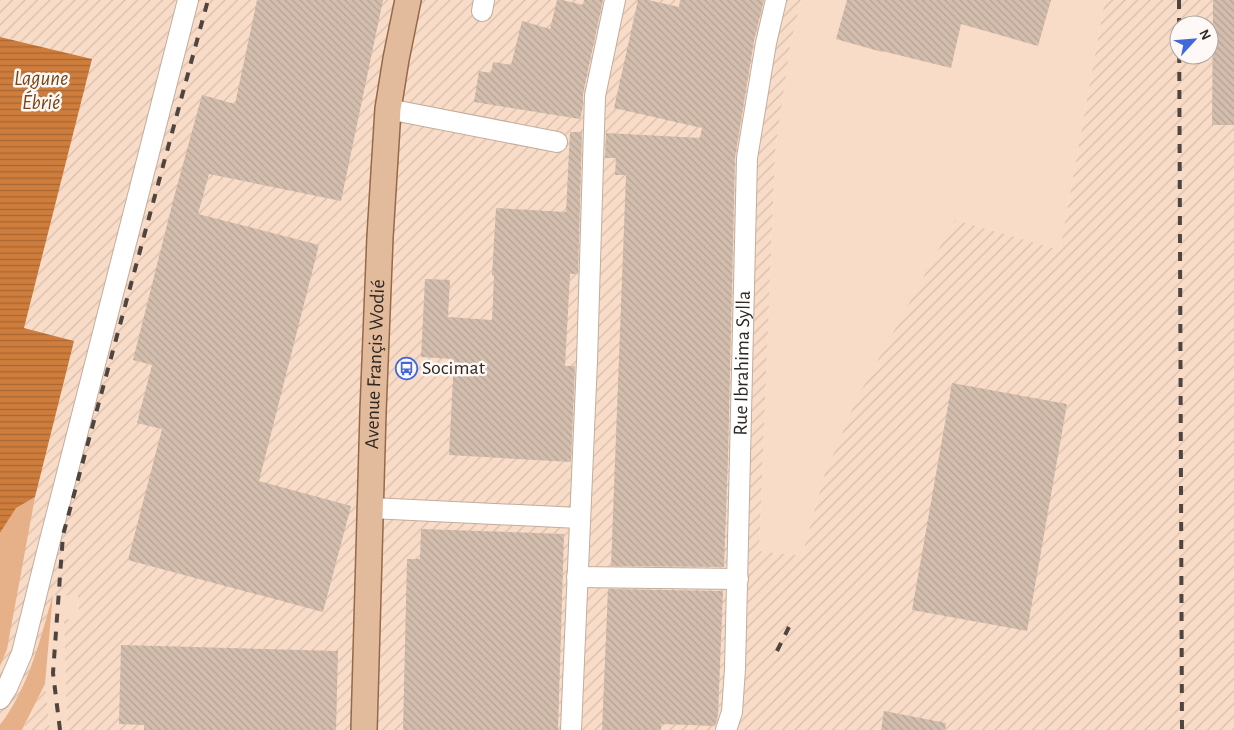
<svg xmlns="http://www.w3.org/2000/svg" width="1234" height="730" font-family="'Alegreya Sans',sans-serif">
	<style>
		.built { fill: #f9dcc7 }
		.industrial { fill: url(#industrial-furrows); fill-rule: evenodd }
		.grass { fill: #e6b089 }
		.water { fill: url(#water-rules) }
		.building { fill: url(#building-back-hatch) }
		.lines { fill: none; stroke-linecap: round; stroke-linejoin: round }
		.minor-casing { stroke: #c3ad9e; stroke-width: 22 }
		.major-casing { stroke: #966947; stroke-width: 28 }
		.minor { stroke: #fff; stroke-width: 20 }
		.major { stroke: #e2bb9d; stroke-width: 25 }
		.rail { stroke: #50453e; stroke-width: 4; stroke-dasharray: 9 9; stroke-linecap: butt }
		.labels { text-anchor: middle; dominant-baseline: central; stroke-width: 5; stroke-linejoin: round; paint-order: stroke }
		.street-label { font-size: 20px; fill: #2f2721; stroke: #fef9f6 }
		.poi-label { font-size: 20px; fill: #2f2721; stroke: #fef9f6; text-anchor: start }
		.water-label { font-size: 21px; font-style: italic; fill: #7a4314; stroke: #fef9f6 }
	</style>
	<defs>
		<pattern id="industrial-furrows" width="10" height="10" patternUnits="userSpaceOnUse" patternTransform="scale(1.25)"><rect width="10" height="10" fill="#f9dcc7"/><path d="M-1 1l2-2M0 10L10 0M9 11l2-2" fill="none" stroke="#d6bdab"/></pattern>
		<pattern id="water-rules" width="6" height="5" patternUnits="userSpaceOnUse" patternTransform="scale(1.25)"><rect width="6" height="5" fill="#ce7d3c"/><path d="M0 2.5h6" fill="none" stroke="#a86632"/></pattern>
		<pattern id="building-back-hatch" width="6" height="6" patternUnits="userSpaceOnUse" patternTransform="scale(1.25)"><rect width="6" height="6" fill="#d3bdad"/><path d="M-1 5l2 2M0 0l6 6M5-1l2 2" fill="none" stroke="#b5a295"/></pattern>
	</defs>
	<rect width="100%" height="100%" fill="#ffe8d8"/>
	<g class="built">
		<polygon points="801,0 1105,0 1060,250 823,479 802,556 759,551 775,153 790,47"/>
		<polygon points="53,594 78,596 79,620 64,619 67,723 68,730 50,730 45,684"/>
	</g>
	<g class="industrial">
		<path d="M0,0h801l-11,47 -15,106 -16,398 43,5 21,-77 34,-81 98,-178 105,30 45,-250h129v730h-1166l-1,-7 -3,-104 15,1 -1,-24 -25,-1 -18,61 -15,39 -20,30v-192l16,-26 58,-166 -50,-13 67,-269 -91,-22zM1179,25h30v30h-30z"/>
		<polygon points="45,684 50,730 22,730 23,729"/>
	</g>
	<g class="grass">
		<polygon points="35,497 7,649 0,666 0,533 16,507"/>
		<path d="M53,594l-8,90 -23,46h-22v-5c29,-38 40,-85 53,-131z"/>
	</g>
	<polygon class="water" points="0,37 92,59 24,328 74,341 35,497 16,508 0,533"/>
	<g class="building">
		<polygon points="257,0 383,0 341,201 209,174 198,214 319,245 259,481 351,506 323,612 128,560 162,429 137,423 152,365 133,360 174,197 202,95 235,104"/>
		<polygon points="557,0 562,0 583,5 584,0 603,0 583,94 583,107 580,119 474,102 479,71 491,73 493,62 511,65 522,21 550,29"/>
		<polygon points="638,0 648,0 679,7 680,0 764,0 754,41 735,158 728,458 724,567 611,566 626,175 615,175 616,158 605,158 606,133 700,138 702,128 614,108"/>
		<polygon points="847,0 1051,0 1038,46 961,24 951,68 882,51 882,52 836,39"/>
		<polygon points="1213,0 1234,0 1234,125 1212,125"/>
		<polygon points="570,132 582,132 578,274 570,274 565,366 575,366 571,462 449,455 454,359 421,357 425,279 450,280 448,317 492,320 494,276 492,275 496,208 566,212"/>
		<polygon points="952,383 1067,404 1027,631 912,610"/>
		<polygon points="421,529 564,534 558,730 403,730 407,559 420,559"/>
		<polygon points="608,589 723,591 718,715 715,726 661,724 661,730 602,730"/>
		<polygon points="121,645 338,651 336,730 144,730 144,725 119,724"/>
		<polygon points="884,711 946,723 945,730 881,730"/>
	</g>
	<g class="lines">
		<defs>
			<g id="minor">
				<polyline points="482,11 484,0"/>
				<polyline points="388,109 557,142"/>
				<polyline points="371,508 579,518"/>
				<polyline points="577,577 738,579"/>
				<polyline points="0,699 7,688 22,653 47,552 188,0"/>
				<polyline points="571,730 587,361 595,96 615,0"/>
				<path id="s1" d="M726,730l6,-18 3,-43 12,-511 19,-115 10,-43"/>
			</g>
			<g id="major">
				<path id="s2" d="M364,730l9,-318 7,-175 8,-128 8,-50 12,-59"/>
			</g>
		</defs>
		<use href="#minor" class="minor-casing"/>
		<use href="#major" class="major-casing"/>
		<use href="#minor" class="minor"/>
		<use href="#major" class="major"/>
		<g class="rail">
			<polyline points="1179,0 1182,730"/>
			<polyline points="777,651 789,627"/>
			<polyline points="60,730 53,673 63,535 208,0"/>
		</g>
	</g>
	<defs>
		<symbol id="bus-ring" viewBox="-11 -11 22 22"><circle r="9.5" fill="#fef9f6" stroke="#4368da" stroke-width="1.5"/><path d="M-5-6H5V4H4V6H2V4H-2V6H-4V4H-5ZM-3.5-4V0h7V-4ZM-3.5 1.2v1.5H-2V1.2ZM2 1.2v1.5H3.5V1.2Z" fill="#4368da"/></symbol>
	</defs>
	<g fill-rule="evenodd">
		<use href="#bus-ring" x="394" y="356" width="25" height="25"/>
	</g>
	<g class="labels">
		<g class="street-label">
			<text stroke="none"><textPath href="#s2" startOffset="366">Avenue Françis Wodié</textPath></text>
			<text stroke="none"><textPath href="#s1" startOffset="368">Rue Ibrahima Sylla</textPath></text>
		</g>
		<g class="poi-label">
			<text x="422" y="368">Socimat</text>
		</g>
		<g class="water-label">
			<text x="41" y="78">Lagune<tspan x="41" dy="24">Ébrié</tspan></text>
		</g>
	</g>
	<g transform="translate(1194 40) rotate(64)"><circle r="24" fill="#fef9f6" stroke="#aba5a1"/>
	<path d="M0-4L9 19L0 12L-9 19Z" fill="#4368da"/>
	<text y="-8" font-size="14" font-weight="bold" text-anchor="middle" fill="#2f2721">N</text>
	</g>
</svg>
